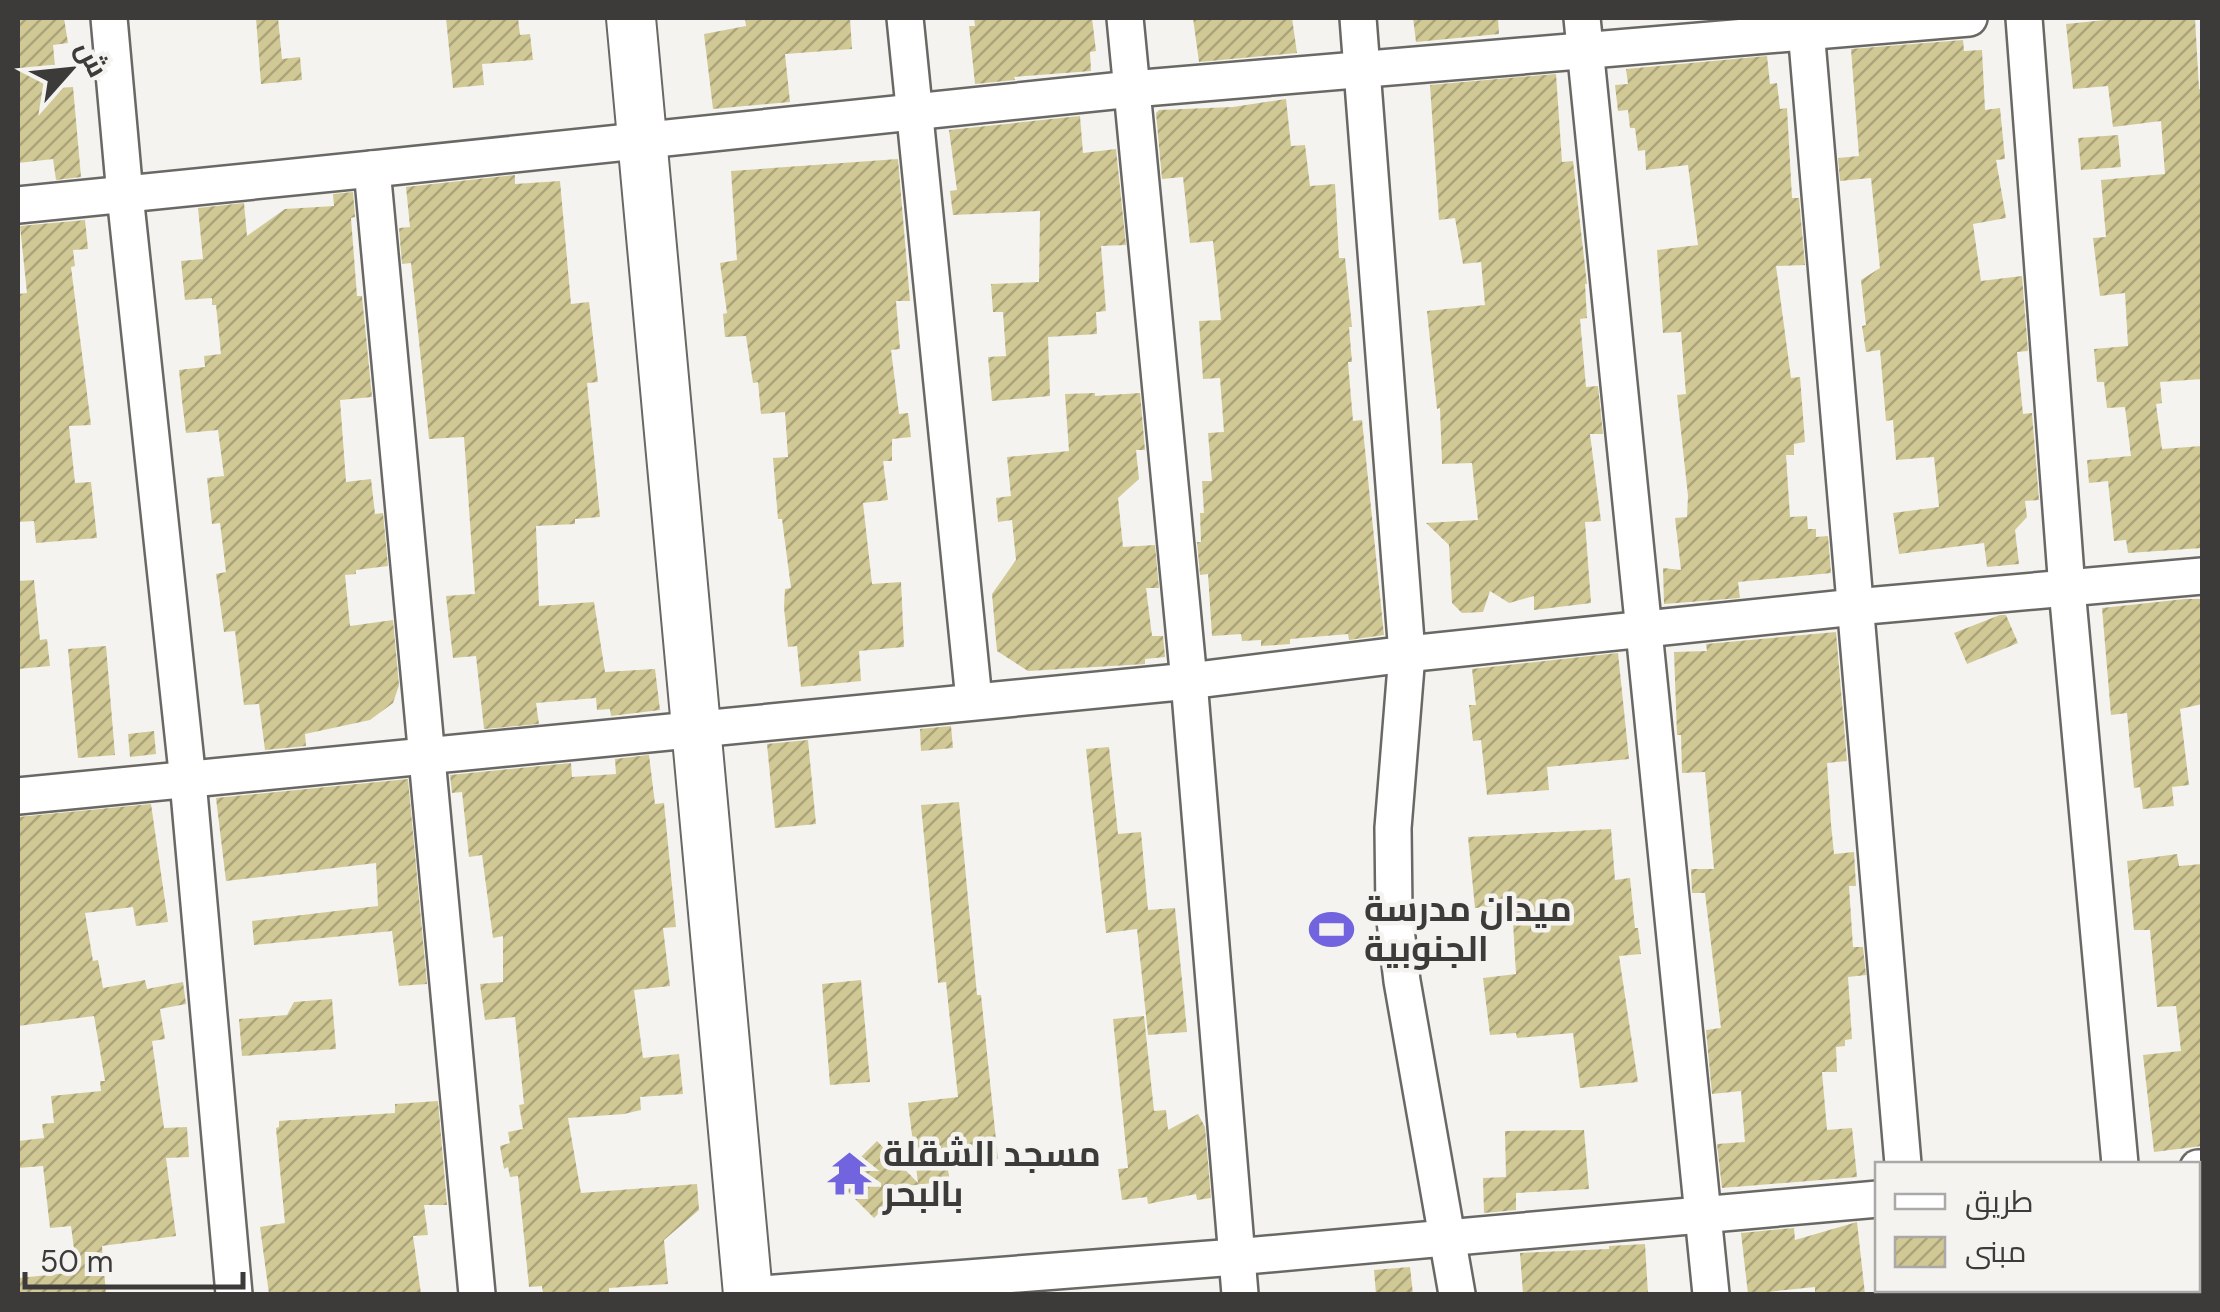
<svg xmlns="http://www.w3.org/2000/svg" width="2220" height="1312" font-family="'DM Sans',Cairo,sans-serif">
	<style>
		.building { fill: url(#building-hatch) }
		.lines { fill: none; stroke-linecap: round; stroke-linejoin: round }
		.street-casing { stroke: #696865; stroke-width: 40 }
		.secondary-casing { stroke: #696865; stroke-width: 52 }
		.street { stroke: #fff; stroke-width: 35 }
		.secondary { stroke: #fff; stroke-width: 48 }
		.labels { text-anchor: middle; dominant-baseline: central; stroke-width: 9; stroke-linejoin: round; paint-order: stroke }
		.poi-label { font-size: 35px; font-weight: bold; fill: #3c3b3a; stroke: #f4f3f0; text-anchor: start }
	</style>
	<defs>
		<pattern id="building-hatch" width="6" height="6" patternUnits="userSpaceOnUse" patternTransform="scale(2.5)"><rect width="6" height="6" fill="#d1c995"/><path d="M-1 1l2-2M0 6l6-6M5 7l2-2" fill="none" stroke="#aba47b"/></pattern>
	</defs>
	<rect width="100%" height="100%" fill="#f4f3f0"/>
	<g class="building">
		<polygon points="18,18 64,18 68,43 53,45 57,88 73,87 81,177 56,180 53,159 18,163"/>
		<polygon points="256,18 278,18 282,59 300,57 302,80 261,84"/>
		<polygon points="446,18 518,18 520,35 530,34 533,60 482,64 484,85 453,88"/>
		<polygon points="745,18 850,18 852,49 785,54 790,102 713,109 704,34 746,26"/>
		<polygon points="974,18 1092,18 1096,51 1090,52 1091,71 1014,77 1015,80 975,84 969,26 975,26"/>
		<polygon points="1193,18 1292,18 1297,53 1199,62"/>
		<polygon points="1413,18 1498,18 1499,34 1416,42"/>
		<polygon points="2125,18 2195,18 2199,89 2202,89 2202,379 2160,382 2162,403 2156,404 2162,449 2202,446 2202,548 2128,553 2126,540 2114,541 2108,481 2089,483 2087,460 2131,456 2125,407 2107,408 2104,382 2097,382 2094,349 2128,346 2125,293 2100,296 2093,238 2106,237 2101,180 2165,174 2161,121 2113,127 2108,86 2073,89 2066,24"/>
		<polygon points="1963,40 1964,51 1982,50 1985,110 2000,108 2005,159 1996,160 2006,218 1973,224 1981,281 2022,276 2028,351 2017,352 2023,414 2032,413 2039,500 2025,501 2027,517 2015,530 2019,564 1987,567 1984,543 1899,554 1893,513 1939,507 1934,457 1896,460 1893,420 1886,421 1880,350 1866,352 1862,326 1866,325 1861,280 1880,268 1871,178 1840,181 1838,158 1859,156 1851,49"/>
		<polygon points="1767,56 1770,84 1777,83 1780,109 1787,108 1792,198 1799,198 1805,265 1776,266 1791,378 1800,377 1805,442 1794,444 1794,455 1786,455 1790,517 1807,516 1808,529 1816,529 1816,537 1828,536 1831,573 1738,582 1740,598 1664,604 1663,568 1681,570 1675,518 1687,517 1688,496 1677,395 1686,394 1681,332 1663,333 1657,250 1698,245 1688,165 1646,170 1645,150 1638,151 1635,128 1630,128 1628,110 1618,111 1615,85 1628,84 1626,69"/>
		<polygon points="1556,74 1562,162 1573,161 1587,284 1585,284 1587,318 1580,319 1586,387 1598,386 1603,434 1590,434 1601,521 1585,522 1591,603 1534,610 1534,596 1509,603 1490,591 1483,612 1462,613 1452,603 1449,545 1426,523 1478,520 1472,463 1442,464 1440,408 1437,409 1427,311 1485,305 1481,262 1463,264 1455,218 1439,220 1430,85"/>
		<polygon points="1286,99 1291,146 1305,145 1310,186 1335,184 1339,258 1345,258 1352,327 1349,327 1352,362 1348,362 1353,421 1362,420 1384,635 1349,640 1348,634 1290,639 1290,644 1261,646 1261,640 1242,641 1241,634 1212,636 1208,574 1200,575 1197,542 1201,542 1200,513 1204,513 1202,481 1212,481 1208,433 1224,432 1220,378 1203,379 1199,321 1221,320 1216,269 1213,241 1190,243 1183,177 1162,179 1156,113 1159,110 1233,107"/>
		<polygon points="1080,116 1083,153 1116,149 1126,245 1101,246 1106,311 1096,312 1097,334 1048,337 1050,396 992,401 988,357 1006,356 1003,312 993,312 991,284 1039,282 1040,211 953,215 950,191 957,190 949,130"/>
		<polygon points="2118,135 2121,167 2081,170 2078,138"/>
		<polygon points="898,159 910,301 896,301 900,349 891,350 899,414 908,413 911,437 892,439 892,461 883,461 888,500 863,503 872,584 901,582 904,647 859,651 861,681 801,687 797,646 788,647 784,607 785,589 791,588 782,519 778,519 773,458 788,457 785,412 761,414 758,382 753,383 746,336 725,337 723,314 727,313 720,263 737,260 731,171"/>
		<polygon points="515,175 515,184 560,181 571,304 589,302 598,382 587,383 600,517 575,519 575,524 536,526 539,606 594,602 605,672 655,669 660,710 611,716 610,709 597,710 596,698 536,703 539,724 484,729 476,656 453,658 446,596 475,594 464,437 429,439 411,263 402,264 399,228 410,227 406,187"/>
		<polygon points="353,192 355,217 351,218 357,296 362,296 372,397 340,400 346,482 371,479 375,514 383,513 388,566 356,570 356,574 345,575 350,626 393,620 399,685 393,703 370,720 305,734 306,746 265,750 259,704 244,705 235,631 224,632 216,574 226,572 220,523 212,524 207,478 224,476 218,430 186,433 182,401 179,370 205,367 204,356 221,354 216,305 212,305 212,298 185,300 181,261 203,259 198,208 244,203 247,236 285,209 334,206 333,194"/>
		<polygon points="85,220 88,249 73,250 75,266 71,267 91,425 69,426 75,483 91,482 97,538 36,543 34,521 18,522 18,294 27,293 20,226"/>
		<polygon points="1095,393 1095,396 1140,393 1145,450 1136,450 1139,479 1118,498 1123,547 1155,545 1159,588 1146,588 1152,636 1163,636 1165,657 1145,659 1145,664 1028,671 997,651 992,594 1016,560 1012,520 998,522 996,498 1011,496 1007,457 1069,451 1065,394"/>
		<polygon points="34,580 40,640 47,639 50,666 18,669 18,581"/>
		<polygon points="2185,599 2202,599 2202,704 2180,709 2189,785 2172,787 2174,806 2143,809 2140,787 2134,788 2127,713 2111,715 2102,608"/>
		<polygon points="2000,615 2006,615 2018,643 1967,664 1954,633"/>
		<polygon points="1836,632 1847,761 1827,763 1831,824 1834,854 1854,852 1856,886 1849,886 1853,947 1863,947 1866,975 1848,977 1852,1039 1845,1040 1845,1046 1836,1047 1837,1072 1822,1072 1827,1130 1852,1128 1857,1177 1722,1188 1717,1144 1745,1142 1741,1091 1712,1094 1706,1030 1721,1028 1705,893 1692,893 1691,869 1714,869 1705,772 1682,773 1681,735 1677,735 1674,652 1707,651 1706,644"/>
		<polygon points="106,646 115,755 78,758 68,649"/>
		<polygon points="1618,653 1629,759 1547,767 1549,790 1487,795 1481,740 1473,741 1469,705 1476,705 1472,669"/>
		<polygon points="951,726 953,748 921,751 920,729"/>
		<polygon points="154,731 156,754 130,757 128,734"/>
		<polygon points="808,740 816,824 775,828 767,744"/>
		<polygon points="1109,747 1118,834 1141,832 1148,910 1175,908 1187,1032 1148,1035 1137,929 1106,933 1086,749"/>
		<polygon points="649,755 655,804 664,803 676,927 663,928 670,986 634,990 643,1058 679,1054 683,1094 640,1097 641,1110 624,1114 568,1118 581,1193 697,1184 699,1210 664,1240 668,1284 609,1288 609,1294 543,1294 542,1286 529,1287 518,1176 510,1177 508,1167 504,1169 500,1146 510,1143 508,1132 523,1129 519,1105 524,1104 515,1017 485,1020 480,984 503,982 503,936 493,938 482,855 469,857 462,792 452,793 450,775 571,763 572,777 616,774 615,759"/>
		<polygon points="408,779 427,984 399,986 392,931 254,945 252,921 378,906 376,863 226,881 216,798"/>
		<polygon points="959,802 977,995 981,995 998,1159 947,1164 950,1181 889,1188 897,1196 874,1218 837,1181 877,1141 918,1183 908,1103 958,1097 946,982 938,983 921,805"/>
		<polygon points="151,804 168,922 136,926 133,907 85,913 93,961 98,960 103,988 145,980 147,989 183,982 186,1004 160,1009 165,1039 152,1041 164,1128 187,1127 189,1157 166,1158 176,1236 102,1246 106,1294 19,1294 19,1278 77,1272 71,1226 50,1228 43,1166 18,1168 18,1141 44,1138 42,1124 54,1123 51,1096 101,1091 100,1081 105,1081 94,1016 18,1026 18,817"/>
		<polygon points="1611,829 1615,880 1630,878 1635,928 1638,928 1641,954 1619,956 1638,1082 1580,1088 1573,1033 1517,1038 1516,1033 1490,1035 1483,978 1516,974 1512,905 1475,908 1468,837"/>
		<polygon points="2177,854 2179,866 2202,864 2202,1146 2154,1152 2143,1055 2181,1051 2176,1006 2157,1007 2150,930 2134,930 2127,861"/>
		<polygon points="861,980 870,1082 830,1085 822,984"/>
		<polygon points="332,999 336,1049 242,1056 239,1019 287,1015 294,1002"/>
		<polygon points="1144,1016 1154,1111 1166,1110 1168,1130 1198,1114 1205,1127 1211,1198 1197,1200 1196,1194 1148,1204 1147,1197 1122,1200 1118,1169 1128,1168 1113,1019"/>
		<polygon points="438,1101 447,1205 424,1205 428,1235 413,1236 421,1294 269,1294 260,1227 285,1223 276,1128 279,1127 279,1121 395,1113 395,1104"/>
		<polygon points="1584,1130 1589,1189 1516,1193 1516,1210 1484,1213 1483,1178 1506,1177 1505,1131"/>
		<polygon points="1857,1222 1865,1294 1815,1294 1815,1287 1748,1294 1741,1233 1794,1228 1795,1240"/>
		<polygon points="1645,1244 1648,1294 1523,1294 1520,1253 1609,1249 1609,1246"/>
		<polygon points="1410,1267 1413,1294 1376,1294 1374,1270"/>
	</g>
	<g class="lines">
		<defs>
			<g id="street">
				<polyline points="109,18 125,195 188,781 234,1294"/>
				<polyline points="905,18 974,700"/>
				<polyline points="1125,18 1189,681 1240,1294"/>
				<polyline points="1358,18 1407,654 1393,828 1394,912 1402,981 1457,1294"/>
				<polyline points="1582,18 1711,1294"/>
				<polyline points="1805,18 1903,1164"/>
				<polyline points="2024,18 2067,589 2120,1164"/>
				<polyline points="18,205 372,169"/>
				<polyline points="18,796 1189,681 1407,654 1855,607 2202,576"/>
				<polyline points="2198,1168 2202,1168"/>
				<polyline points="1916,1290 1916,1294"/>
				<polyline points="2131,1290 2132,1294"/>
				<polyline points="477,1294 372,169 1132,89 1969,18"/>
				<polyline points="762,1294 1235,1257 1878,1199"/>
			</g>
			<polyline id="secondary" points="631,18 748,1294"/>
		</defs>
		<use href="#street" class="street-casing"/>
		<use href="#secondary" class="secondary-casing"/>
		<use href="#street" class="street"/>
		<use href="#secondary" class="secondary"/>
	</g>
	<defs>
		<symbol id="stadium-bare" viewBox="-9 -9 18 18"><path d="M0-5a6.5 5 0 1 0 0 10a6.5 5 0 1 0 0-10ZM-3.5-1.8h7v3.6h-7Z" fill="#7264de" stroke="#f4f3f0" stroke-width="2.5" paint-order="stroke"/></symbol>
		<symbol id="temple-bare" viewBox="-9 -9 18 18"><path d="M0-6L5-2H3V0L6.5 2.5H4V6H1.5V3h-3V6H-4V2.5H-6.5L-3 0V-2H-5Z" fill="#7264de" stroke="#f4f3f0" stroke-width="2.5" paint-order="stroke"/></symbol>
	</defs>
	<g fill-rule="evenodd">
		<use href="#stadium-bare" x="1300" y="898" width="63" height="63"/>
		<use href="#temple-bare" x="818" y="1142" width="63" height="63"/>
	</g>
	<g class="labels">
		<g class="poi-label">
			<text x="1364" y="909">ميدان مدرسة<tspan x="1364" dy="40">الجنوبية</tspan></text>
			<text x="883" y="1154">مسجد الشقلة<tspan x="883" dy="40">بالبحر</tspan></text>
		</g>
	</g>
	<rect width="2220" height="1312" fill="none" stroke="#3c3b3a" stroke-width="40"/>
	<rect x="1875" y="1162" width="325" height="130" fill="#f4f3f0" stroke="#aaa9a7" stroke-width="2.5"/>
	<rect x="1895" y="1194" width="50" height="15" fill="#ffffff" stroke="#aaa9a7" stroke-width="2.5"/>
	<text x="1965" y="1212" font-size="30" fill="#3c3b3a">طريق</text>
	<rect x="1895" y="1237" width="50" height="30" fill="url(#building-hatch)" stroke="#aaa9a7" stroke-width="2.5"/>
	<text x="1965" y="1262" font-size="30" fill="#3c3b3a">مبنى</text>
	<g transform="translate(70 70) rotate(63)" stroke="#f4f3f0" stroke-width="8" paint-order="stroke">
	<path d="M0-8L18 38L0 25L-18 38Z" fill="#3c3b3a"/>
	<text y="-15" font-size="28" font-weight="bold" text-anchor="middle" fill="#3c3b3a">ش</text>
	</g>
	<path d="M25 1272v15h218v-15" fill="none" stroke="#3c3b3a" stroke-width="5"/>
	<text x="40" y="1272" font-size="30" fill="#3c3b3a" stroke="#f4f3f0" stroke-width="8" paint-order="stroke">50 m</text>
</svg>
